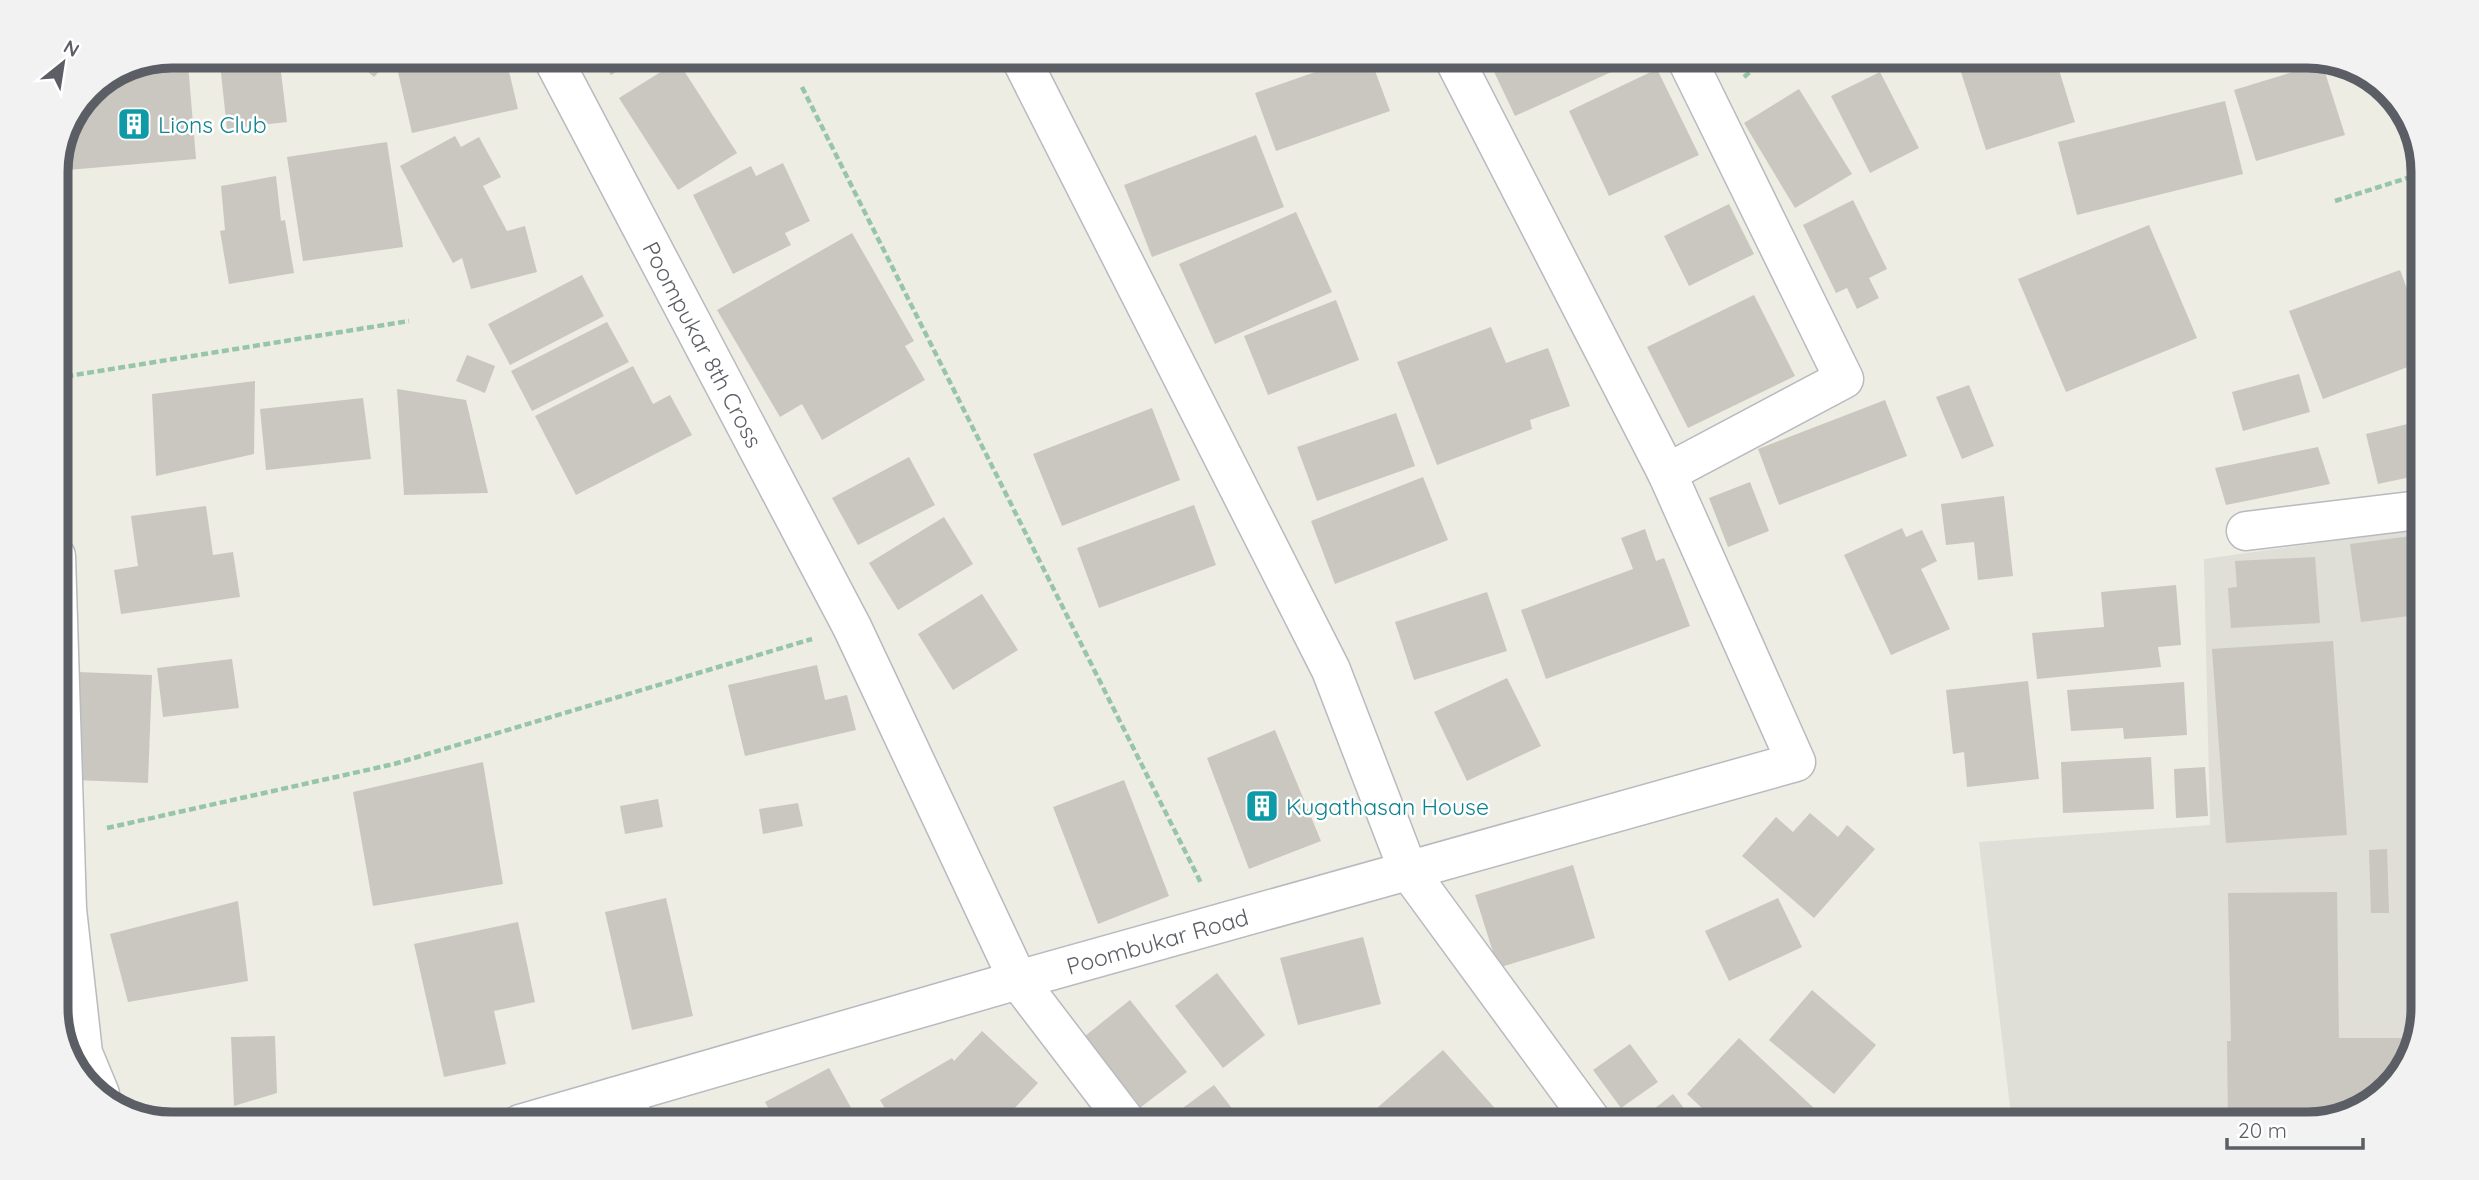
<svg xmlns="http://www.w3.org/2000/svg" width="2479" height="1180" font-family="Quicksand,sans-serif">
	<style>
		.industrial { fill: #dfded7 }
		.building { fill: #c9c7c0 }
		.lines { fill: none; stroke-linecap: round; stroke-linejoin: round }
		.minor-casing { stroke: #b8bac0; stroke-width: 41 }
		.path { stroke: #97c5a8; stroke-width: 4.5; stroke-dasharray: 7 3.5; stroke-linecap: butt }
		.minor { stroke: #fff; stroke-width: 38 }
		.labels { text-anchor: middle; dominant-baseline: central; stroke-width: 5; stroke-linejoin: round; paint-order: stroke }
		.culture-label { font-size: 23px; fill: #0d838f; stroke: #fff; text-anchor: start }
		.street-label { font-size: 23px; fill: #5b5e64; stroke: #fff }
		.rim { fill: none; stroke: #5b5e64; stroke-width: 9 }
	</style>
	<rect width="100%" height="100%" fill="#eeede3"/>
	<polygon class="industrial" points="2419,529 2414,1052 2372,1104 2307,1124 2012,1124 1979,842 2210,825 2204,559"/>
	<g class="building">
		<polygon points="2236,56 2275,56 2241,69"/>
		<polygon points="2000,57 2055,57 2075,122 1986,150 1960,69"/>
		<polygon points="1488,59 1616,59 1620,68 1515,116"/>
		<polygon points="1266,60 1293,60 1269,69"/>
		<polygon points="1350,60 1371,60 1390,111 1276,151 1255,93"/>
		<polygon points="436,63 507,63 518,109 412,133 398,72"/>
		<polygon points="603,63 630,63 611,75"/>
		<polygon points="675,63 679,63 737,153 678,190 619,98"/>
		<polygon points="2322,63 2345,135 2256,161 2234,90"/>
		<polygon points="188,64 196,159 56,171 56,165 90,90 128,65"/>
		<polygon points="220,64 280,64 287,122 227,129"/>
		<polygon points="359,64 386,64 374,77"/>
		<polygon points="1657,69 1699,155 1609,196 1569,111"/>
		<polygon points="1880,72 1919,148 1870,173 1831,96"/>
		<polygon points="1799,89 1852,174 1795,208 1744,123"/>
		<polygon points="2225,101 2243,174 2077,215 2058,142"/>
		<polygon points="1256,135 1284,207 1152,257 1124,185"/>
		<polygon points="455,136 461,147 479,137 501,177 483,186 507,231 525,226 537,272 471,289 462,258 453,263 400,166"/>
		<polygon points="387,142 403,247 303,261 287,157"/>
		<polygon points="783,163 810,221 785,233 791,245 733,274 693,195 751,166 756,176"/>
		<polygon points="276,176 281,221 285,220 294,273 229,284 220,231 225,230 221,186"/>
		<polygon points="1853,200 1887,269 1869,278 1879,298 1857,309 1847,288 1836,293 1803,225"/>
		<polygon points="1729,204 1754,254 1689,286 1664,236"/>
		<polygon points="1296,212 1332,292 1215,344 1179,264"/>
		<polygon points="2149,225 2197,338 2066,392 2018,279"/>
		<polygon points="852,233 914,341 905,346 925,380 822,440 802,404 780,417 717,310"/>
		<polygon points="2400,270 2421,326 2421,362 2323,399 2289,311"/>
		<polygon points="582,275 604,316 510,365 488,324"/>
		<polygon points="1754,295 1795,376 1688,428 1647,347"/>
		<polygon points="1336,300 1359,360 1268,395 1244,336"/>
		<polygon points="607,322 629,362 532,411 511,371"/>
		<polygon points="1491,327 1506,363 1548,348 1570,406 1530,420 1532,429 1437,465 1397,362"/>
		<polygon points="467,355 495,366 485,393 456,381"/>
		<polygon points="633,366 653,404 670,395 692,435 576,495 535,416"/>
		<polygon points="2299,374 2310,412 2243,431 2232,392"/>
		<polygon points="255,381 254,454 156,476 152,394"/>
		<polygon points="1969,385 1994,446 1962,459 1936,397"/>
		<polygon points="397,389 466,400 488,493 404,495"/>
		<polygon points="363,398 371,459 266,470 260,409"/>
		<polygon points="1885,400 1907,456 1779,505 1758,449"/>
		<polygon points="1152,408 1180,480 1062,526 1033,454"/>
		<polygon points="1396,413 1415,466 1317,501 1297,447"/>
		<polygon points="2420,421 2420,475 2378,484 2366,434"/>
		<polygon points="2318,447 2330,484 2226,505 2215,468"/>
		<polygon points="909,457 935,505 858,545 832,498"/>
		<polygon points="1423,477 1448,540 1335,584 1311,521"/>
		<polygon points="1750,482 1769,531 1728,547 1709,498"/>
		<polygon points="2004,496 2013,576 1978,580 1974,542 1946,545 1941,504"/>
		<polygon points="1194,505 1216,565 1099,608 1077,548"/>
		<polygon points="206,506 213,555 233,552 240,597 121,614 114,570 138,566 131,516"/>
		<polygon points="944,517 973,564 898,610 869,563"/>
		<polygon points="1902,528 1906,537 1922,530 1937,561 1921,569 1950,629 1891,655 1844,555"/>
		<polygon points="1645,529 1656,561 1664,558 1690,626 1546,679 1521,610 1633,569 1621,538"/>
		<polygon points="2419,535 2418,615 2361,622 2350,544"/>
		<polygon points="2315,557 2320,623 2231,628 2228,588 2237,587 2235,561"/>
		<polygon points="2176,585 2181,645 2158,647 2161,667 2037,679 2032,633 2104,627 2101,592"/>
		<polygon points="1487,592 1507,651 1414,680 1395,622"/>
		<polygon points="982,594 1018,650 953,690 918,634"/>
		<polygon points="2333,641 2347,835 2226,843 2212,649"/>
		<polygon points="232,659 239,708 163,717 157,668"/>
		<polygon points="817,665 825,700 847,695 856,730 745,756 728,685"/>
		<polygon points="78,672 152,675 148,783 75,780"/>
		<polygon points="1507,678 1541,746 1467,781 1434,712"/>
		<polygon points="2028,681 2039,779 1967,787 1964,752 1953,754 1946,690"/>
		<polygon points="2184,682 2187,735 2124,739 2123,728 2071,731 2067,690"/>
		<polygon points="1275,730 1321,841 1249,869 1207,758"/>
		<polygon points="2151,757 2154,809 2063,813 2061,762"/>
		<polygon points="483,762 503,884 373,906 353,792"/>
		<polygon points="2205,767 2208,816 2176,818 2174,769"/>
		<polygon points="1124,780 1169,896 1098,924 1053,807"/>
		<polygon points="658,799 663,827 625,834 620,806"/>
		<polygon points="798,803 803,826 763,834 759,809"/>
		<polygon points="1810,813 1838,837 1847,825 1875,849 1814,918 1742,856 1776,817 1793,832"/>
		<polygon points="2387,849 2389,913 2371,913 2369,850"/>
		<polygon points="1573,865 1595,938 1498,968 1475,895"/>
		<polygon points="2337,892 2339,1038 2414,1038 2414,1052 2372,1104 2307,1124 2228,1124 2227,1041 2231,1041 2228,893"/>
		<polygon points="666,898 693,1016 632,1030 605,912"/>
		<polygon points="1778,898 1802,947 1729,981 1705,931"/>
		<polygon points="238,901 248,981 128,1002 110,934"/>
		<polygon points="518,922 535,1002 494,1011 506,1064 444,1077 414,944"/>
		<polygon points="1363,937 1381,1004 1298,1025 1280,958"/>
		<polygon points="1217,973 1265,1035 1223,1068 1175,1006"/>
		<polygon points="1812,990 1876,1045 1834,1094 1769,1040"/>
		<polygon points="1130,1000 1187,1072 1141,1107 1085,1036"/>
		<polygon points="982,1031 1038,1083 1000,1124 989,1124 984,1119 976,1124 894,1124 880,1100 952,1058 954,1061"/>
		<polygon points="275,1036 277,1093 234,1106 231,1037"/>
		<polygon points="1739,1038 1831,1124 1719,1124 1687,1094"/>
		<polygon points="1630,1044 1658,1082 1621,1108 1593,1070"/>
		<polygon points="1443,1050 1509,1124 1389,1124 1376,1109"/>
		<polygon points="829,1068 860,1124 777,1124 765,1102"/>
		<polygon points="1214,1085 1244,1124 1161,1124"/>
		<polygon points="1673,1094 1696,1124 1635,1124"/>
		<polygon points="1051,1115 1059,1124 1040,1124"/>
	</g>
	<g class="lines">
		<defs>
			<g id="minor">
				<polyline points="1022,61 1331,670 1408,870 1594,1124"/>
				<path id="s1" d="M555,63l297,564 166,353 110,144"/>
				<polyline points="1667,473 1844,379 1686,58"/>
				<polyline points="2246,531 2419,510"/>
				<polyline points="56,556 67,909 83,1053 100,1094"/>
				<polyline points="614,1097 639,1124"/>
				<path id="s2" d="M520,1124l498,-144 778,-218 -129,-289 -213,-414"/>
			</g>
		</defs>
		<use href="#minor" class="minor-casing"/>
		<g class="path">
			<polyline points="1744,77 1767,58"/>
			<polyline points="802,87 1201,883"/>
			<polyline points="2335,201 2423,173"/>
			<polyline points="56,378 409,321"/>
			<polyline points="107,828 394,764 812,639"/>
			<polyline points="1893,1124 1906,1113"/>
		</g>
		<use href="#minor" class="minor"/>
	</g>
	<defs>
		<symbol id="building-square" viewBox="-11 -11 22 22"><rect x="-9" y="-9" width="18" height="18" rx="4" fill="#0f9aa8" stroke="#fff"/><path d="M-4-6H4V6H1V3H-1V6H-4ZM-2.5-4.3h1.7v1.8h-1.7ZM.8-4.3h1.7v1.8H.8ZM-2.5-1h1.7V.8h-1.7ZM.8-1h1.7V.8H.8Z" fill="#fff"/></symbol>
	</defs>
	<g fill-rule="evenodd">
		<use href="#building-square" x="115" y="105" width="38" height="38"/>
		<use href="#building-square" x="1243" y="787" width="38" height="38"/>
	</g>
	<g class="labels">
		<g class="culture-label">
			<text x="158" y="124">Lions Club</text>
			<text x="1286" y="806">Kugathasan House</text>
		</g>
		<g class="street-label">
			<text stroke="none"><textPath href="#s1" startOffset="318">Poompukar 8th Cross</textPath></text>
			<text stroke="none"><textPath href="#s2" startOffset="663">Poombukar Road</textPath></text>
		</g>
	</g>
	<path d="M0 0H2479V1180H0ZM172 68H2307A104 104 0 0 1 2411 172V1008A104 104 0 0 1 2307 1112H172A104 104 0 0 1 68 1008V172A104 104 0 0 1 172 68Z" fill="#f2f2f3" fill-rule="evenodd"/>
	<path class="rim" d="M172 68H2307A104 104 0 0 1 2411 172V1008A104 104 0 0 1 2307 1112H172A104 104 0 0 1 68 1008V172A104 104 0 0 1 172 68Z"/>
	<g transform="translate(63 63) rotate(30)" stroke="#ffffff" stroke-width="5" paint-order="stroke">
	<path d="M0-5L12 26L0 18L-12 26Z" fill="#5b5e64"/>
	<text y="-10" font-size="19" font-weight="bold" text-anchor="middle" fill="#5b5e64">N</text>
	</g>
	<path d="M2227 1138v10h136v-10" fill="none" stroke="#5b5e64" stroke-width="3.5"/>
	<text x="2238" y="1138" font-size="21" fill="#5b5e64" stroke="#ffffff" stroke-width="5" paint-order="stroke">20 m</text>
</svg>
